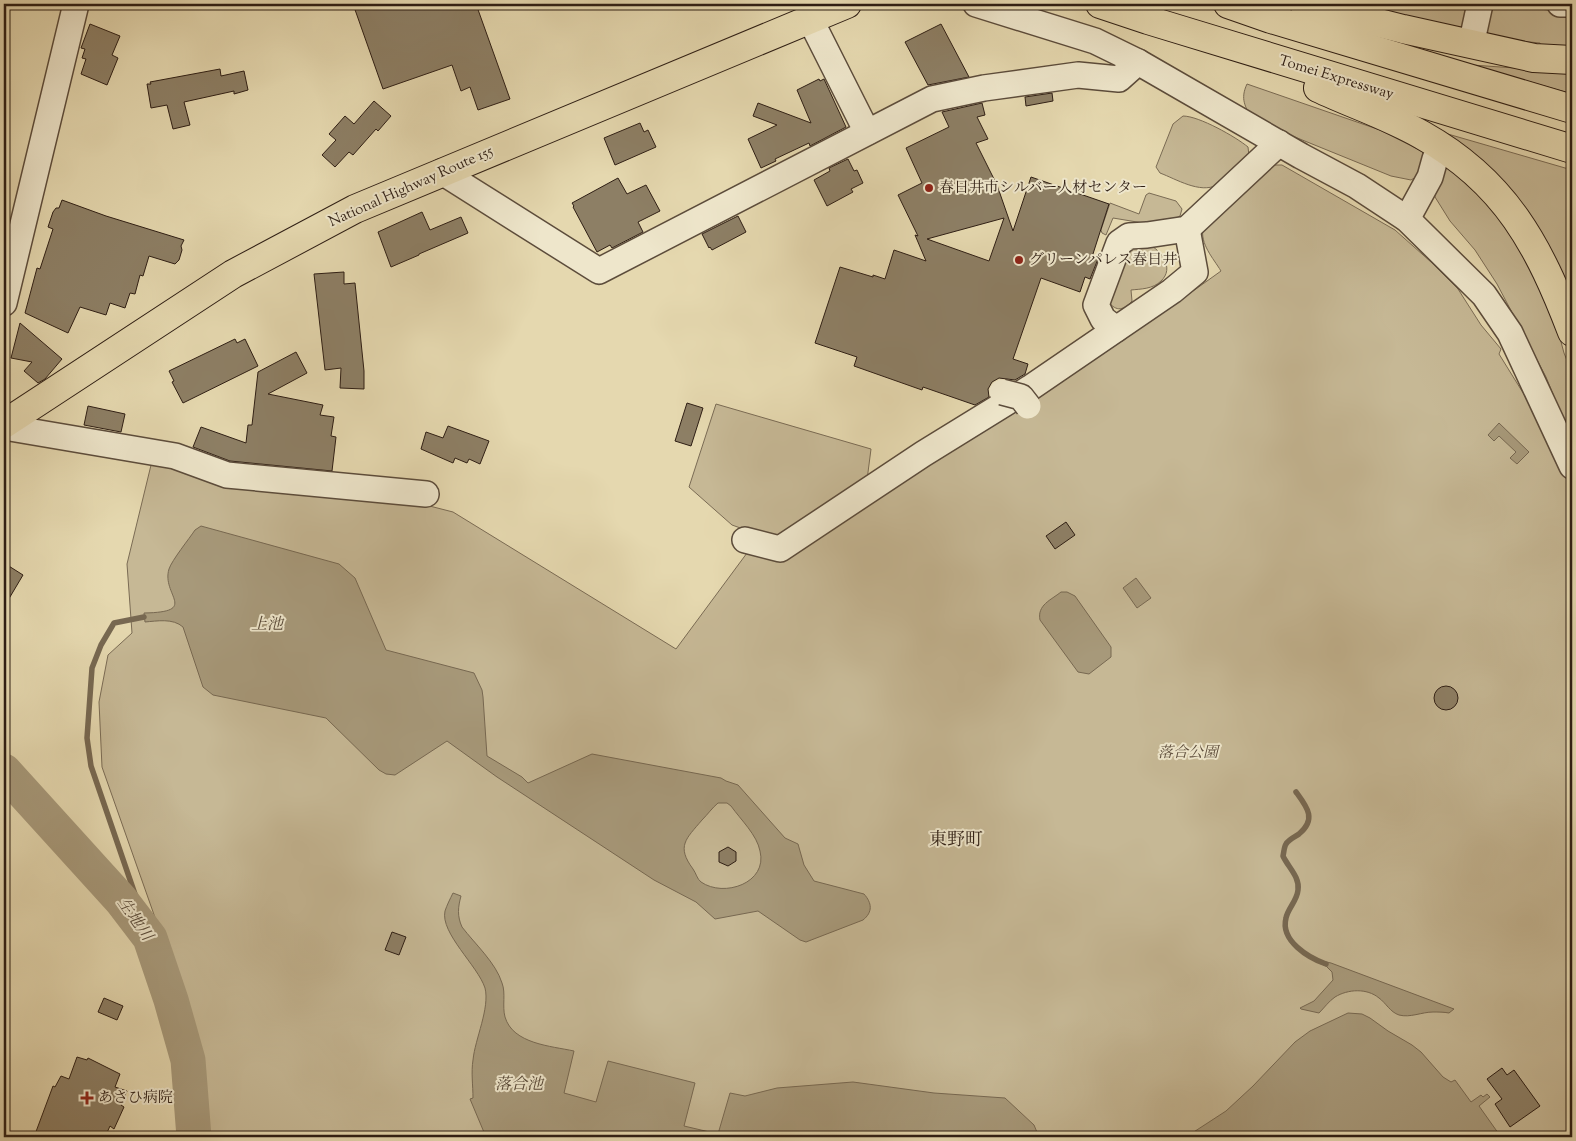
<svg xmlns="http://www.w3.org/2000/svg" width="1576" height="1141" font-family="'Sorts Mill Goudy','Noto Serif JP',serif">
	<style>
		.green { fill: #c6b895; stroke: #7a6b54 }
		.water { fill: #a7997a; stroke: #776851; fill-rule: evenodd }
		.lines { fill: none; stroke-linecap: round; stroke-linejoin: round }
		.stream { stroke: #776851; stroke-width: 5.5 }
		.river { stroke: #a7997a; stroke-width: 35 }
		.building { fill: #8d7f65; stroke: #2e1e14; fill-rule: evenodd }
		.minor-tunnel { stroke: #c0b390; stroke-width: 25; stroke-dasharray: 25 12; stroke-linecap: butt }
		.minor-casing { stroke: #5c4c3b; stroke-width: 28 }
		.highway-casing { stroke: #2e1e14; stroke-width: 30 }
		.minor { stroke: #eee6cb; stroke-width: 25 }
		.highway { stroke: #e5d8af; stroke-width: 28 }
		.minor-bridge-casing { stroke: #5c4c3b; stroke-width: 28; stroke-linecap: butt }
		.minor-bridge { stroke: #eee6cb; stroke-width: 25 }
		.poi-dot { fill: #8f2418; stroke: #eee6cb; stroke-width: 2 }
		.labels { text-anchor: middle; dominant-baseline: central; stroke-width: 4; stroke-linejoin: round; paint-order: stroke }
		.street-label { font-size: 15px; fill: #2e1e14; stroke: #eee6cb }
		.poi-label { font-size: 15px; fill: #2e1e14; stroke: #eee6cb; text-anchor: start }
		.park-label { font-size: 15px; font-style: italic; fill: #5c4c3b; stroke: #eee6cb }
		.water-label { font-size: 16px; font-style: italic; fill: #584938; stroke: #eee6cb }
		.quarter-label { font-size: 18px; fill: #2e1e14; stroke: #eee6cb }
	</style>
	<rect width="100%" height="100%" fill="#e5d8af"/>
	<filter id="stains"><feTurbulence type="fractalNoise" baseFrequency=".004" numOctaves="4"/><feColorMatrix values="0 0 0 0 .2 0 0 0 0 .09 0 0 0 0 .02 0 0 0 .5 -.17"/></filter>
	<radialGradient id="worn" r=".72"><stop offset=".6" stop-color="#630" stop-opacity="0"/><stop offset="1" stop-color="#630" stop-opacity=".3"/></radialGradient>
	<g class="green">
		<polygon points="1349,4 1464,4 1468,8 1466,35"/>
		<path d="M1504,6l68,6v40l-30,-2 -2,-7 -62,-6c4,-19 6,-27 26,-31z"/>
		<polygon points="1472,65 1572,72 1572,94"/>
		<path d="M1247,84l133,46 49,25 -3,16 -15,9 -20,-4 -138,-56c-8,-13 -13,-21 -6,-36z"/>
		<path d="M1183,116c16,0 53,21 65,31l1,9c-9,8 -22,24 -32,29 -17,9 -41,-6 -57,-12l-4,-6 17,-43z"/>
		<polygon points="1434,130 1572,170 1572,306"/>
		<polygon points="1440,162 1469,185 1496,212 1522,250 1557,327 1564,353 1572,373 1572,441 1546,377 1497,284 1475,250 1450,221 1435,197 1434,184"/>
		<path d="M1272,165h10l113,65 36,32 27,27 23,36 20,24 -2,5 26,42 47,94v647h-1363l-2,-25 -12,-70 -18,-62 -75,-213 -3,-65 9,-47 24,-22 -5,-69 25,-103 262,41 39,10 223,137 71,-96 33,1c149,-91 299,-180 441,-283 -8,-13 -21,-27 -18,-43z"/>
		<polygon points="1149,193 1176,201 1182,209 1180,216 1161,226 1113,218 1106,235 1102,233 1101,230 1110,203 1139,214 1146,195"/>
		<path d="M1148,244c13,6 27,24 13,37 -8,8 -20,8 -30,9l1,11c-10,11 -17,10 -25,-1l18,-51z"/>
		<polygon points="716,404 871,449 867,480 774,540 732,525 689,487"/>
	</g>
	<g class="water">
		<polygon points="1499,423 1529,452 1517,464 1510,458 1516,452 1499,436 1494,441 1488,435"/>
		<path d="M201,526l138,38 16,14 31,72 88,23 8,17 1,7 4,59 35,21 6,6 64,-29 129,24 5,3 12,4 47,53 13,6 6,21 10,16 50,13c8,9 9,18 -1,26l-57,22 -6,-2 -42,-29 -43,8 -19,-17 -42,-22 -157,-103 -50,-36 -52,34 -9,-1 -7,-4 -53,-52 -113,-23 -10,-8 -20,-60c-10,-9 -26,-6 -38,-5l-1,-9c56,-1 17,-18 25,-44 3,-9 20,-30 26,-39zM718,803h9l4,3c10,14 26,29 29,45 8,32 -36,47 -59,31 -4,-3 -5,-9 -8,-13 -17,-23 -7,-30 9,-49 6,-6 10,-12 16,-17z"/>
		<polygon points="1136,578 1151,598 1137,608 1123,588"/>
		<path d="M1061,592h6l8,4 36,51v10l-22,17 -11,-2 -38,-52c-3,-15 11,-20 21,-28z"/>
		<path d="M453,893l8,3c-3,11 -4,20 1,31 13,17 34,36 40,56 4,10 0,23 3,34 8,27 46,29 69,34l-10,42 32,9 12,-41 87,22 -11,43 34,8 12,-41 15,3 32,-8 76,-6 81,11 71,5 29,27 5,12h-553l-16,-38 3,-1c0,-12 -2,-26 0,-38 2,-21 17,-52 12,-72 -7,-22 -45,-55 -40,-77 2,-6 5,-12 8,-18z"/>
		<path d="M1318,960l13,3 123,46 -5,4c-5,-1 -11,-1 -16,-1 -11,0 -23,6 -34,3 -9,-3 -13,-12 -20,-17 -12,-10 -31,-9 -44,-1 -6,4 -11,11 -16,16l-18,-4 -1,-1 14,-7 19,-21 -1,-8 -6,-6 -7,-3z"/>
		<polygon points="1348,1013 1362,1014 1370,1018 1388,1031 1412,1045 1421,1052 1443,1077 1451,1082 1455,1080 1471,1102 1481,1095 1483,1097 1487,1094 1490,1097 1479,1106 1501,1137 1186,1137 1226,1111 1253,1086 1295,1042 1310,1031"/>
	</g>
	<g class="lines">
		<g class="stream">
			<polyline points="144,617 114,623 101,645 92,668 87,738 91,766 150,938"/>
			<path d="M1296,792c11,15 21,27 3,42 -4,3 -10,5 -13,10 -2,3 -2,8 -3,12 5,11 17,21 15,34 -1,11 -10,18 -12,28 -6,23 23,40 40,46"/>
		</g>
		<polyline class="river" points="4,771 121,900 150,938 171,1000 188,1060 194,1137"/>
	</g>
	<g class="building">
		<polygon points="353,4 476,4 510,99 478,110 470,87 461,91 452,65 383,89"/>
		<polygon points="90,24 120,36 112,55 118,58 107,85 81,74 86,59 82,58 85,49 81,48"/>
		<polygon points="941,24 969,77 928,85 905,42"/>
		<polygon points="220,69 221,76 244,71 248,90 234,94 234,91 184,102 190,125 173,129 167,105 151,108 147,84 151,84 150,82"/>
		<polygon points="819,79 820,81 824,79 846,127 810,146 809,143 775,159 776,161 761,168 748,139 777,125 753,116 758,103 811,123 797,90"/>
		<polygon points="1052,93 1053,101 1026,106 1025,97"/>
		<polygon points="374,101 391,116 378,131 376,129 353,155 349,152 335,167 322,155 336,140 329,134 345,116 354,124"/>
		<path d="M982,103l3,12 -8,2 11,22 -12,4 21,42 16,46 18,-54 78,27 -17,53 6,2 -8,20 -5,-2 -5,15 -39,-14 -28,81 15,5 -3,10 -10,6 -16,-2 -7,4 -4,7 1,8 -14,8 -52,-18 -1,3 -68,-24 3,-9 -42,-14 25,-76 33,10v-2l12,4 9,-29 32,11 -11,-26 3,1 -20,-41 24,-12 -16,-35 43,-21 -7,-15zM1004,218l-15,43 -62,-22z"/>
		<polygon points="640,123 644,132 648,130 656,147 615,165 604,138"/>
		<polygon points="848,159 854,171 857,170 863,183 851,189 853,192 827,206 814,180 830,171 829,168"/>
		<polygon points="618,178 627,194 646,185 660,211 638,222 643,232 612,248 610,245 597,252 573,207 574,206 572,203"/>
		<polygon points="62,200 106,216 184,240 181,246 182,250 179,260 175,264 149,256 143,276 140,275 135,294 130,293 125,308 110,303 106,315 80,307 68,333 25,313 37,268 40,269 53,229 48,227 53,212 56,208 59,208"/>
		<polygon points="422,212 430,230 461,217 468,233 419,254 419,255 391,267 378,232"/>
		<polygon points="738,216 746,232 712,250 710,247 709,248 702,234"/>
		<polygon points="344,272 344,284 355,283 364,371 364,389 340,388 341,368 325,370 314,274"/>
		<polygon points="20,323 62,359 45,379 38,383 24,371 32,362 11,358"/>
		<polygon points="235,339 237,343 245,339 258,366 183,403 172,382 174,381 169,371"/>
		<polygon points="296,352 307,373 268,394 323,405 320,415 334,417 331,436 336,437 332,471 230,461 193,447 201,427 246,443 248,425 252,425 258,372"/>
		<polygon points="687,403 703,408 691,446 675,441"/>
		<polygon points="88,406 125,414 121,432 84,425"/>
		<polygon points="448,426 489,441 480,464 469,459 467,463 455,458 453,463 421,449 426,432 443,438"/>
		<polygon points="1066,522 1075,535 1055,549 1046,536"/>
		<polygon points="4,563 23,575 4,607"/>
		<circle cx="1446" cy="698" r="12"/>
		<polygon points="728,847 736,852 736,861 728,866 719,862 719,852"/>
		<polygon points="392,932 406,937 399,955 385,950"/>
		<polygon points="104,998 123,1006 117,1020 98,1012"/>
		<polygon points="77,1057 87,1060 88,1058 120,1074 115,1087 127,1091 121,1105 124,1107 114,1129 110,1126 105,1137 34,1137 53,1086 55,1087 61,1076 69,1079"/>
		<polygon points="1502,1068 1507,1075 1514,1070 1540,1106 1510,1127 1495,1104 1502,1099 1487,1079"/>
	</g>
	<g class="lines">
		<polyline class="minor-tunnel" points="1435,159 1473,36"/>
		<defs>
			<g id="minor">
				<polyline points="976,4 1095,41 1138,62 1301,156 1357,186 1407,219 1484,295 1510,333 1572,466"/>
				<polyline points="1560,4 1572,4"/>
				<polyline points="810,19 867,132"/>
				<polyline points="1473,36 1480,4"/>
				<polyline points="442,172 599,271 932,99 984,88 1078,75 1119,79 1138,62"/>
				<polyline points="1407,219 1430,177 1435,159"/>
				<polyline points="4,303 76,4"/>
				<polyline points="1116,329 1103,319 1096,305 1119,243 1129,236 1147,235 1187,229 1279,143"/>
				<polyline points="4,427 175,456 227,475 426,494"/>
				<polyline points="745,540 780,549 923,454 1030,388 1172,291 1195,272 1187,229"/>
			</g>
			<g id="highway">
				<polyline points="1100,4 1148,20 1572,149"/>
				<polyline points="1228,4 1271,19 1572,109"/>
				<polyline points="1304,4 1403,29 1534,58 1572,60"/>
				<path d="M1318,88c34,16 71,28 104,47 84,47 117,111 150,197"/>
				<polyline points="4,424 233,274 355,209 847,4"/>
			</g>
		</defs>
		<use href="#minor" class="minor-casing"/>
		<use href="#highway" class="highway-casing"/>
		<use href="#minor" class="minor"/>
		<use href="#highway" class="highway"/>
		<defs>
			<polyline id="minor-bridge" points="1002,392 1021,397 1028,406"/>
		</defs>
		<use href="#minor-bridge" class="minor-bridge-casing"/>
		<use href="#minor-bridge" class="minor-bridge"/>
	</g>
	<g class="poi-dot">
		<circle cx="929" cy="188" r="5"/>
		<circle cx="1019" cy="260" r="5"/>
		<path d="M84.5 1090.5h5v5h5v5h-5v5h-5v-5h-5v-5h5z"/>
	</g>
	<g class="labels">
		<g class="street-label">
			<text transform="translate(1336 78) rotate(17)">Tomei Expressway</text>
			<text transform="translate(411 187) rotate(-24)">National Highway Route 155</text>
		</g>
		<g class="poi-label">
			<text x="939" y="188">春日井市シルバー人材センター</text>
			<text x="1029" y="260">グリーンパレス春日井</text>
			<text x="98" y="1098">あさひ病院</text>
		</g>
		<g class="park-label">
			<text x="1188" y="753">落合公園</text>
		</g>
		<g class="water-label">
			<text x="267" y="625">上池</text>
			<text transform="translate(134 920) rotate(55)">生地川</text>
			<text x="519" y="1085">落合池</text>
		</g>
		<g class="quarter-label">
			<text x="956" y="841">東野町</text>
		</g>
	</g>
	<rect width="1576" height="1141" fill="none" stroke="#e5d8af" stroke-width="20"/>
	<rect x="5" y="5" width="1566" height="1131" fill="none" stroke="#2e1e14" stroke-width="2.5"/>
	<rect x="10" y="10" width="1556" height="1121" fill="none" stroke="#2e1e14"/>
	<rect width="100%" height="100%" filter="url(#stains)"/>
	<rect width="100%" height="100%" fill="url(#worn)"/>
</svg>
